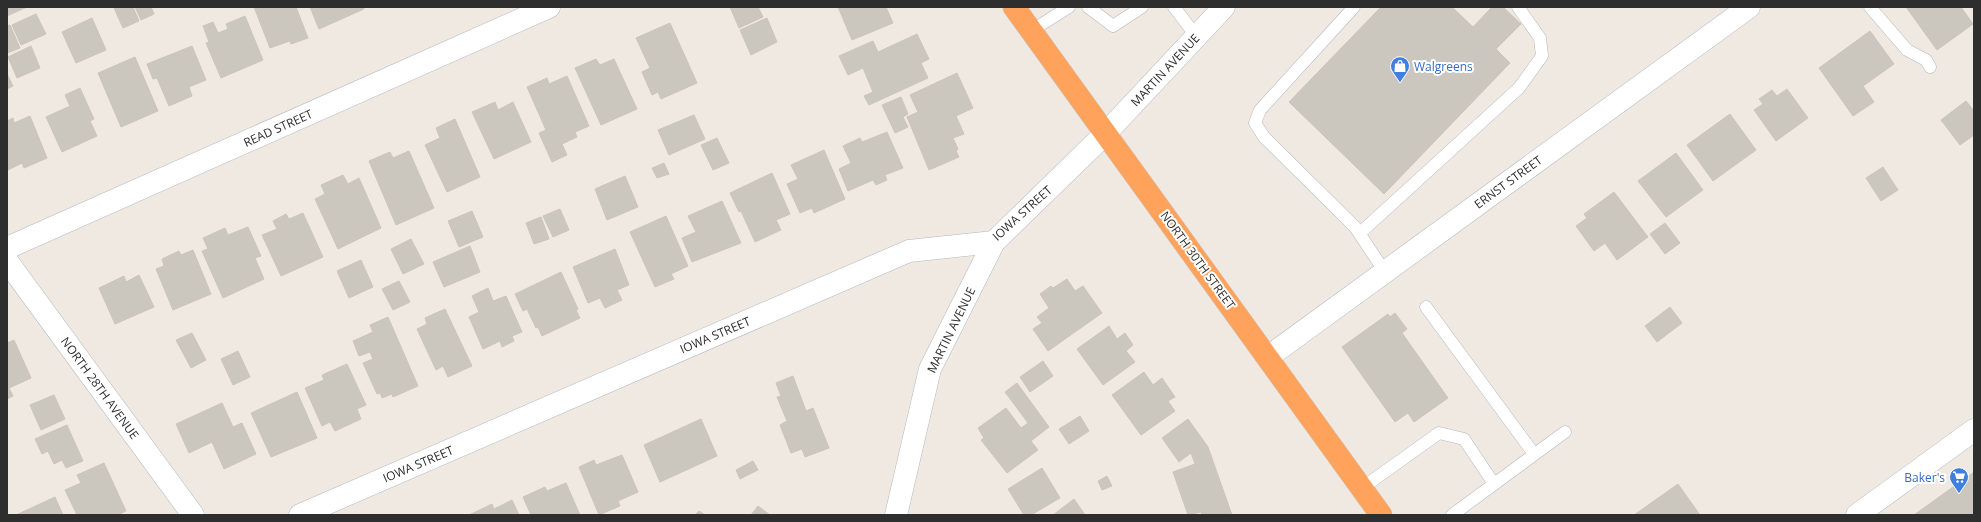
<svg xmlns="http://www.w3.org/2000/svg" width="1981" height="522" font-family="'Open Sans',sans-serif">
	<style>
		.building { fill: #cbc7bf; stroke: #cbc5ba }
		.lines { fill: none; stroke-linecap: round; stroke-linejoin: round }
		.lane-casing { stroke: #b4b7c1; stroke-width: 13 }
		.street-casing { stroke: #b4b7c1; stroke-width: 23 }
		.secondary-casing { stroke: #b4b7c1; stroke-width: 23 }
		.highway-casing { stroke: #c9c9c9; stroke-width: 23 }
		.lane { stroke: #fff; stroke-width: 12 }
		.street { stroke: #fff; stroke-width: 22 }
		.secondary { stroke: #fff; stroke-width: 22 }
		.highway { stroke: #ffa35c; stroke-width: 22 }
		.labels { text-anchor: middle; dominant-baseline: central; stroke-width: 4; stroke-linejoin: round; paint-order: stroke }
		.shop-label { font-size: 12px; fill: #366cbe; stroke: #fff; text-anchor: start }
		.street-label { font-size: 12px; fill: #2e2e2e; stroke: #fff }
	</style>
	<rect width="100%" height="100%" fill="#efe9e1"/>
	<g class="building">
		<polygon points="7,7 27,7 7,16"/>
		<polygon points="116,7 133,7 139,21 123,28 114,8"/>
		<polygon points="135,7 151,7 154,14 141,20"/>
		<polygon points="254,7 296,7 308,38 291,44 290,41 270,48"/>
		<polygon points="310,7 363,7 364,9 319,29"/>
		<polygon points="730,7 758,7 763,17 739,28"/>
		<polygon points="838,7 886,7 893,23 852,40"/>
		<polygon points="1381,7 1452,7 1473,27 1492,7 1503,7 1521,24 1496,49 1510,63 1384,194 1289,102"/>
		<polygon points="1906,7 1961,7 1973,24 1937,50"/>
		<polygon points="36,14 46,34 21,45 12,25"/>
		<polygon points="245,16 263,60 221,78 206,43 209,42 203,26 213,22 218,33 228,29 226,24"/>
		<polygon points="92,18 106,50 76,63 62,32"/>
		<polygon points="767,18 777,42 751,55 740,30"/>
		<polygon points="670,23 697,83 661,99 658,92 652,95 642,72 650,68 636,38"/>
		<polygon points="10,25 20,48 7,53 7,26"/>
		<polygon points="1870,31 1894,64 1863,86 1874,102 1853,116 1819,68"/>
		<polygon points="917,34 929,59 921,63 928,78 869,105 864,96 873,92 863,68 848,75 839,56 873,41 878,52"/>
		<polygon points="31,46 40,68 17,78 8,57"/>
		<polygon points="192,46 206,80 189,87 192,96 169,106 157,78 153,79 147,64"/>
		<polygon points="135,57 158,111 121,127 98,73"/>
		<polygon points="596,59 600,65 614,59 637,109 601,125 575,68"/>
		<polygon points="957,73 973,108 956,116 964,134 953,138 958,149 956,151 959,157 929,170 907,117 918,112 910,95"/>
		<polygon points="7,74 13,86 7,89"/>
		<polygon points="567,76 589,126 575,132 577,137 562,144 567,155 552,162 539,133 546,130 527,87 547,78 549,84"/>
		<polygon points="80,88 94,119 90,121 97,136 62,152 46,117 70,106 65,95"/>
		<polygon points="1787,89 1808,118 1776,141 1754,110 1763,104 1759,99 1772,90 1777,96"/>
		<polygon points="901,97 908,114 903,117 908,127 895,133 882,105"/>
		<polygon points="1966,101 1974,111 1974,135 1960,145 1941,120"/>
		<polygon points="495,102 498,110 513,102 531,142 494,159 472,112"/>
		<polygon points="1730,114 1756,150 1713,181 1687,145"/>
		<polygon points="694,115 705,139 669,155 658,130"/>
		<polygon points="30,116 47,158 24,168 22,163 8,170 7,121 13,118 14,123"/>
		<polygon points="455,119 480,177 447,192 425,145 440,138 436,128"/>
		<polygon points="887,132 903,168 885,175 887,180 876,185 873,180 848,191 839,169 851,163 843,146 860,138 862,142"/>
		<polygon points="717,138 729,163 713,170 701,145"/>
		<polygon points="824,150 845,199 814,213 812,208 800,213 787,184 798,179 791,165"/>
		<polygon points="409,151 434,208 396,225 369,161 390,152 393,158"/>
		<polygon points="1676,153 1703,190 1666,217 1638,181"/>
		<polygon points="664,163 669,174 657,178 652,168"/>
		<polygon points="1883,167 1898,190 1881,201 1866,178"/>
		<polygon points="772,173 790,214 776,220 781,230 755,242 741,211 739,212 730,193"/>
		<polygon points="343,175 348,184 359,178 381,228 338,249 315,199 325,194 321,185"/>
		<polygon points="625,176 638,207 607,220 595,189"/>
		<polygon points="1614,192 1648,237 1617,260 1605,243 1594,251 1576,226 1587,218 1584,214"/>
		<polygon points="722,201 741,243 692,262 682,238 696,232 688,216"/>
		<polygon points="560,209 569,230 553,237 543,216"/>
		<polygon points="472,211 483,237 459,247 448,221"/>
		<polygon points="303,213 323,257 281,276 262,235 277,229 273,221 286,214 289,219"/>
		<polygon points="666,216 688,266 671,274 674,279 655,287 630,232"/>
		<polygon points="541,217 549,239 534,244 526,223"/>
		<polygon points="1665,223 1680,243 1665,254 1650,234"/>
		<polygon points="248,227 261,256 255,258 264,279 223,298 202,251 208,249 203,238 225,228 228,235"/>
		<polygon points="411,239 424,264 403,274 391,249"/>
		<polygon points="470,246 480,272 444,287 433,262"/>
		<polygon points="615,249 629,285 617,290 622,300 605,308 600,298 588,303 573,267"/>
		<polygon points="193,250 211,294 173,310 156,269 164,266 162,259 179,251 181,255"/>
		<polygon points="361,260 373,287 349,298 337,271"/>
		<polygon points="561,272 578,309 576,310 580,318 542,336 538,327 536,328 527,309 523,311 515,294"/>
		<polygon points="139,275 154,307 115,324 99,288 124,276 126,282"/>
		<polygon points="1067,279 1075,291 1083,286 1102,313 1048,351 1033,329 1042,323 1037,317 1049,308 1040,294 1051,286 1053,288"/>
		<polygon points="399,281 410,302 393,310 382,289"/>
		<polygon points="488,288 493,301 506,296 522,332 512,336 514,341 502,347 500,341 483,349 469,317 479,312 472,296"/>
		<polygon points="1670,307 1682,323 1657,342 1645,326"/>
		<polygon points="445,309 472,366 448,377 443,366 436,370 417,329 427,324 425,318"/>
		<polygon points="1395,313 1407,329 1402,333 1448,398 1414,422 1408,413 1395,422 1342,347 1388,314 1390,317"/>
		<polygon points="388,317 418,386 393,397 392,394 382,398 380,393 377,394 363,363 373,359 370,352 359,356 353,341 373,332 370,325"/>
		<polygon points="1109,326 1117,339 1125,333 1133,345 1126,351 1135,362 1103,385 1077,349"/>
		<polygon points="192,333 206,360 191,368 176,340"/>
		<polygon points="14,340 31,378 9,388 13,396 7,399 7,343"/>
		<polygon points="238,351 250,377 233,385 221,359"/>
		<polygon points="1043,361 1053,376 1030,392 1020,377"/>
		<polygon points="347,364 366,405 357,409 361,419 335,431 330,422 322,426 305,388 324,380 322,375"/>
		<polygon points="1144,372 1153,385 1162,378 1175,397 1168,401 1175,411 1141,435 1112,395"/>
		<polygon points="793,376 806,411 813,408 829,448 805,457 802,449 791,453 780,425 787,421 777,397 781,396 776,383"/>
		<polygon points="1017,383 1049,427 1031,441 1038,450 1007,473 981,440 984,438 978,428 1006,408 1021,428 1028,423 1005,392"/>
		<polygon points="297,392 317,438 271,457 251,413"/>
		<polygon points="54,395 65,419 41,430 30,405"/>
		<polygon points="222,403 233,427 242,423 256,454 224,469 212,442 189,453 176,424"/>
		<polygon points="1080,416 1089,431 1069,444 1059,429"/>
		<polygon points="701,419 717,456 660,482 644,445"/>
		<polygon points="1188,419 1208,447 1232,515 1202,515 1201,512 1188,515 1173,472 1195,464 1191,453 1179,462 1162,438"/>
		<polygon points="67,425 83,461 66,468 62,460 54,464 48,451 42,454 35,439"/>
		<polygon points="622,455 638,492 618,501 620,506 599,515 579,467 594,460 596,465"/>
		<polygon points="753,461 758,470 740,479 736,470"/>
		<polygon points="104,463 126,511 118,515 77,515 65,490 81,483 77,475"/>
		<polygon points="1042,468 1060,498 1031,515 1024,515 1008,489"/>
		<polygon points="1974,472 1974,515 1914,515"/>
		<polygon points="1107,476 1112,486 1102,490 1098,481"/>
		<polygon points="566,483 580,515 531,515 523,497 545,487 547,491"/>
		<polygon points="1678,484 1700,515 1634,515"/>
		<polygon points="55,497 63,515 16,515"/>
		<polygon points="1074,499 1085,515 1053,515"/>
		<polygon points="512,500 519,515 469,515 492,504 494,509"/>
		<polygon points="758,506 770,515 751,515"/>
		<polygon points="699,511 705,515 695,515"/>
	</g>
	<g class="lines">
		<defs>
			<g id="lane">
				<polyline points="1088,7 1113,26 1142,7"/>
				<polyline points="1174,7 1196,36"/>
				<polyline points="1354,7 1260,110 1255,123 1264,137 1355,227 1385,272"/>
				<polyline points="1870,7 1907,50 1926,60 1930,67"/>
				<polyline points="1031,31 1069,7"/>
				<polyline points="1360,233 1519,88 1542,56 1540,38 1518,7"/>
				<polyline points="1426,307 1534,454"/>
				<polyline points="1362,488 1439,433 1464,439 1494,484"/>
				<polyline points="1452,515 1565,432"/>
			</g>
			<g id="street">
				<polyline points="7,248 549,7"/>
				<polyline points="7,261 193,515"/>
				<polyline points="1268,357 1749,7"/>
				<polyline points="300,515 909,251 994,242 1106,133"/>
				<polyline points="896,515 930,369 994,242"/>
				<polyline points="1857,515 1974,430"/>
			</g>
			<polyline id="secondary" points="1106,133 1224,7"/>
			<polyline id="highway" points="1014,7 1381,515"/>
		</defs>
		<use href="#lane" class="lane-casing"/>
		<use href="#street" class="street-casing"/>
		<use href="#secondary" class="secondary-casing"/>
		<use href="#highway" class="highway-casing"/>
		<use href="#lane" class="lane"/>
		<use href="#street" class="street"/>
		<use href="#secondary" class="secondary"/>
		<use href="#highway" class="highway"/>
	</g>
	<defs>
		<symbol id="shop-pin" viewBox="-11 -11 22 30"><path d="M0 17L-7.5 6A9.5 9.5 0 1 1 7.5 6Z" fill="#3f7fe0" stroke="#fff"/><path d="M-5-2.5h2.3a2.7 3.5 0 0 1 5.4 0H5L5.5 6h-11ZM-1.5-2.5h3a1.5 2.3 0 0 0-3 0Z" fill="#fff"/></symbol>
		<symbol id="supermarket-pin" viewBox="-11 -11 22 30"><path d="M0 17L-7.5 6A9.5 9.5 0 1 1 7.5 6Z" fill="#3f7fe0" stroke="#fff"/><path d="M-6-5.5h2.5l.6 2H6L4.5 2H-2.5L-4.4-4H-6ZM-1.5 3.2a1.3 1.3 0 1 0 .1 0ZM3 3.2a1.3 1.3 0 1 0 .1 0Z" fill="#fff"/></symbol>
	</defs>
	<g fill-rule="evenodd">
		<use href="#shop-pin" x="1389" y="55" width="22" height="30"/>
		<use href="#supermarket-pin" x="1948" y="466" width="22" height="30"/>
	</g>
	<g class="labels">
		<g class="shop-label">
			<text x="1414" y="66">Walgreens</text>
			<text x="1945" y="477" text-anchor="end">Baker's</text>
		</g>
		<g class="street-label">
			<text transform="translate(1165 70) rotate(-47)">MARTIN AVENUE</text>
			<text transform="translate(278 128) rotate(-24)">READ STREET</text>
			<text transform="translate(1508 182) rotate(-36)">ERNST STREET</text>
			<text transform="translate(1022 213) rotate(-42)">IOWA STREET</text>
			<text transform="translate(1198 260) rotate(54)">NORTH 30TH STREET</text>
			<text transform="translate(951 330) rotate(-64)">MARTIN AVENUE</text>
			<text transform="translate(715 335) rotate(-23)">IOWA STREET</text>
			<text transform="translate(100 388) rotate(54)">NORTH 28TH AVENUE</text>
			<text transform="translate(418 464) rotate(-23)">IOWA STREET</text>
		</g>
	</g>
	<rect width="1981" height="522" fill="none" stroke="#2e2e2e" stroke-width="16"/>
</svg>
